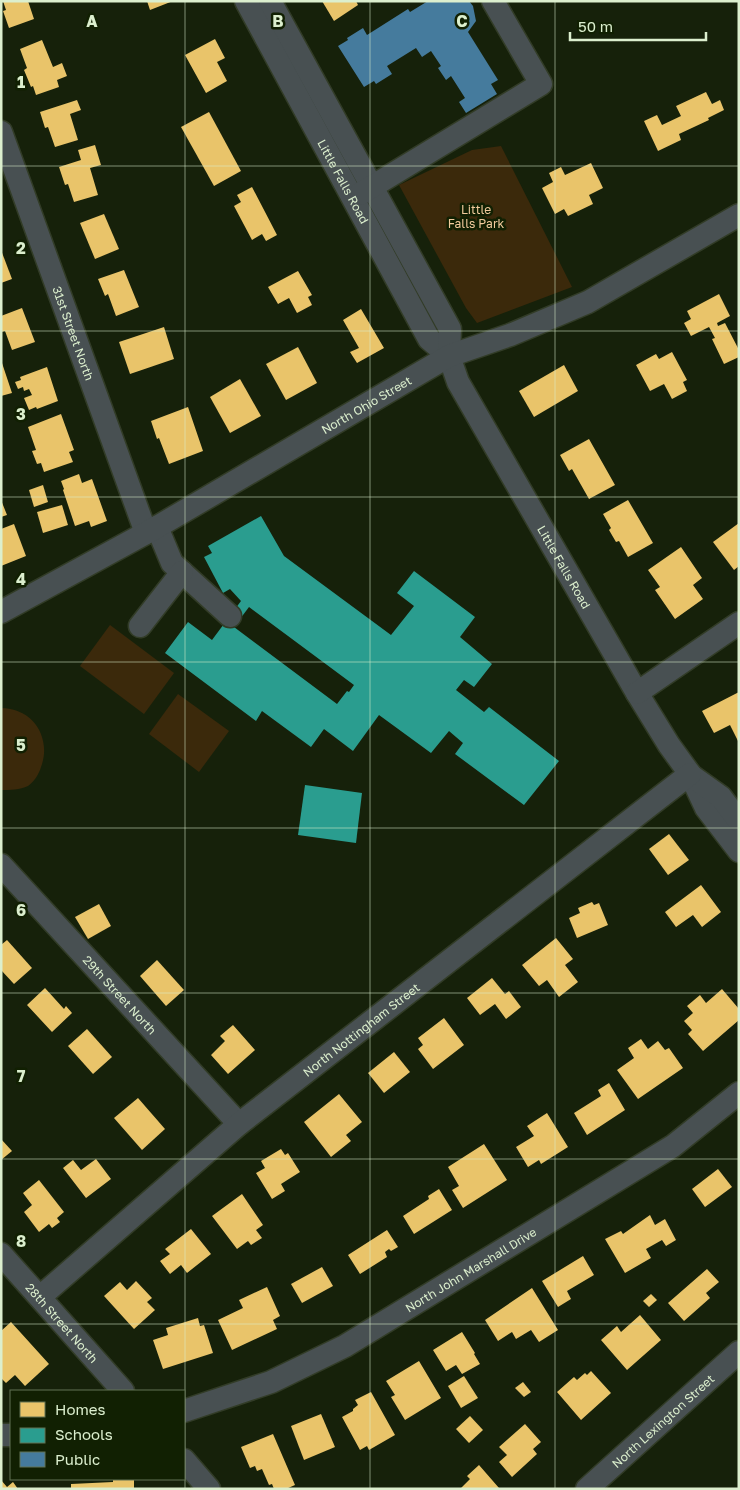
<svg xmlns="http://www.w3.org/2000/svg" width="740" height="1490" font-family="'Golos Text',sans-serif">
	<style>
		.green { fill: #3b290b }
		.homes { fill: #e9c46a }
		.schools { fill: #2a9d8f; fill-rule: evenodd }
		.public { fill: #457b9d }
		.lines { fill: none; stroke-linecap: round; stroke-linejoin: round }
		.minor-casing { stroke: #323c27; stroke-width: 25 }
		.minor { stroke: #485052; stroke-width: 22 }
		.grid { fill: none; stroke: #dcefce; stroke-width: 1; stroke-opacity: 0.55 }
		.labels { text-anchor: middle; dominant-baseline: central; stroke-width: 5; stroke-linejoin: round; paint-order: stroke }
		.street-label { font-size: 12px; fill: #dcefce; stroke: #112002 }
		.park-label { font-size: 12px; fill: #f1ca9c; stroke: #112002 }
		.grid-label { font-size: 16px; text-anchor: middle; font-weight: bold; fill: #dcefce; stroke: #112002; stroke-width: 5; stroke-linejoin: round; paint-order: stroke }
	</style>
	<rect width="100%" height="100%" fill="#16210a"/>
	<g class="green">
		<polygon points="501,146 572,287 477,323 466,308 399,185 472,150"/>
		<polygon points="110,625 174,673 144,714 80,666"/>
		<polygon points="178,694 229,731 199,772 149,734"/>
		<path d="M1,708c32,0 51,30 40,59 -2,7 -7,15 -13,19 -8,4 -18,4 -27,4z"/>
	</g>
	<g class="homes">
		<polygon points="3,1 28,1 34,19 9,28 3,11 6,10"/>
		<polygon points="147,1 173,1 150,10"/>
		<polygon points="322,1 356,1 358,5 334,21"/>
		<polygon points="215,39 225,58 217,62 227,81 206,93 185,55"/>
		<polygon points="42,40 53,67 62,63 67,76 57,80 59,87 36,95 33,86 31,87 24,70 27,68 20,49"/>
		<polygon points="706,92 712,104 720,100 724,110 708,118 709,120 679,134 681,140 658,151 644,121 657,115 662,125 681,116 676,106"/>
		<polygon points="77,100 81,110 70,114 78,140 55,147 48,127 45,128 40,112"/>
		<polygon points="209,112 241,171 214,186 181,127"/>
		<polygon points="95,145 101,165 90,168 98,195 74,202 68,184 65,185 59,167 81,160 78,150"/>
		<polygon points="591,163 603,188 589,195 593,204 568,216 564,209 555,214 542,188 553,182 549,173 561,167 565,175"/>
		<polygon points="252,187 277,235 266,241 262,234 252,240 234,206 241,202 237,195"/>
		<polygon points="104,214 119,249 95,259 80,223"/>
		<polygon points="1,250 12,279 1,283"/>
		<polygon points="124,270 139,307 116,316 108,294 105,296 98,279"/>
		<polygon points="298,271 312,295 308,297 312,305 297,313 289,298 278,304 268,287"/>
		<polygon points="719,294 730,316 717,323 718,326 725,323 739,350 739,357 724,364 712,339 715,338 709,327 691,336 684,323 691,319 687,311"/>
		<polygon points="22,308 35,342 12,350 5,331 1,332 1,316"/>
		<polygon points="361,309 384,348 357,363 350,352 359,348 343,320"/>
		<polygon points="164,327 174,359 130,374 119,342"/>
		<polygon points="298,347 317,383 286,400 266,364"/>
		<polygon points="672,352 687,380 683,382 687,391 672,399 664,384 650,391 636,365 656,354 659,359"/>
		<polygon points="1,360 12,393 1,396"/>
		<polygon points="564,365 578,391 534,417 519,391"/>
		<polygon points="47,367 58,401 37,409 36,407 29,410 24,398 32,395 29,389 24,391 23,387 18,389 15,382 21,380 20,377"/>
		<polygon points="240,379 261,416 230,433 210,397"/>
		<polygon points="188,407 203,451 169,464 159,438 157,439 151,421"/>
		<polygon points="61,414 74,450 69,452 73,462 44,472 41,463 37,464 32,451 36,450 28,427"/>
		<polygon points="589,439 615,485 589,499 572,469 569,471 560,455"/>
		<polygon points="79,474 82,483 92,479 107,521 91,527 89,521 75,526 63,490 64,489 61,481"/>
		<polygon points="43,485 48,502 34,507 29,490"/>
		<polygon points="1,500 7,515 1,517"/>
		<polygon points="628,500 653,543 628,557 619,541 616,542 609,530 611,528 603,514"/>
		<polygon points="62,505 68,525 43,533 37,512"/>
		<polygon points="739,523 739,566 734,570 713,542"/>
		<polygon points="14,524 26,556 1,566 1,529"/>
		<polygon points="681,547 702,578 693,585 703,599 675,619 655,590 660,587 648,570"/>
		<polygon points="739,692 739,743 730,725 714,733 702,711"/>
		<polygon points="669,834 689,860 668,875 649,849"/>
		<polygon points="701,885 721,912 702,927 693,915 676,927 665,912"/>
		<polygon points="592,902 594,905 599,903 608,925 577,938 569,918 580,913 578,908"/>
		<polygon points="99,904 111,926 88,939 75,917"/>
		<polygon points="556,938 573,959 565,965 578,982 559,997 547,980 539,986 522,965"/>
		<polygon points="7,940 32,968 14,984 1,970 1,945"/>
		<polygon points="157,960 184,990 166,1006 140,976"/>
		<polygon points="492,978 505,994 509,991 521,1007 506,1019 495,1004 480,1015 467,998"/>
		<polygon points="45,988 64,1009 66,1006 72,1013 52,1032 27,1005"/>
		<polygon points="722,989 739,1009 739,1020 703,1051 688,1034 692,1030 684,1021 693,1013 687,1006 700,995 706,1003"/>
		<polygon points="444,1018 464,1045 433,1069 418,1049 423,1045 418,1038"/>
		<polygon points="233,1025 255,1050 228,1074 211,1055 225,1041 220,1036"/>
		<polygon points="87,1029 112,1057 93,1074 68,1046"/>
		<polygon points="641,1039 648,1049 658,1041 665,1050 669,1048 683,1068 638,1099 617,1070 634,1058 628,1048"/>
		<polygon points="394,1052 410,1072 384,1093 368,1073"/>
		<polygon points="609,1083 625,1110 587,1135 574,1113 601,1096 598,1090"/>
		<polygon points="339,1094 362,1122 346,1135 351,1141 331,1157 304,1122"/>
		<polygon points="138,1098 165,1129 142,1150 114,1118"/>
		<polygon points="547,1113 568,1147 541,1164 539,1160 528,1167 516,1147 534,1136 527,1126"/>
		<polygon points="1,1139 12,1151 1,1160"/>
		<polygon points="484,1144 507,1180 463,1208 452,1190 459,1186 448,1167"/>
		<polygon points="281,1149 285,1155 288,1153 300,1172 281,1184 285,1191 272,1199 256,1173 265,1168 261,1161"/>
		<polygon points="96,1159 111,1179 86,1198 63,1168 73,1160 81,1170"/>
		<polygon points="718,1169 732,1187 705,1207 692,1189"/>
		<polygon points="39,1180 64,1212 57,1218 60,1222 52,1228 49,1224 39,1232 24,1212 32,1205 23,1193"/>
		<polygon points="439,1189 452,1210 414,1234 403,1216 429,1199 428,1196"/>
		<polygon points="242,1194 263,1225 256,1230 262,1238 251,1245 248,1241 237,1249 212,1216"/>
		<polygon points="650,1215 655,1225 665,1219 676,1240 666,1246 662,1240 646,1249 651,1258 625,1273 605,1239 621,1231 623,1234"/>
		<polygon points="191,1229 211,1254 187,1273 181,1265 170,1274 160,1261 170,1254 165,1249"/>
		<polygon points="387,1230 398,1247 391,1251 389,1249 385,1252 387,1257 360,1274 348,1255"/>
		<polygon points="583,1256 594,1275 567,1291 571,1299 558,1307 542,1281"/>
		<polygon points="322,1267 333,1286 302,1303 291,1284"/>
		<polygon points="707,1269 719,1282 706,1293 710,1298 684,1321 668,1303"/>
		<polygon points="136,1281 152,1298 147,1302 155,1310 134,1329 104,1296 120,1282 127,1290"/>
		<polygon points="267,1287 280,1316 273,1320 277,1329 232,1350 218,1320 243,1308 239,1300"/>
		<polygon points="532,1288 558,1330 539,1342 531,1330 516,1339 512,1332 498,1341 485,1320"/>
		<polygon points="651,1294 657,1300 649,1307 643,1301"/>
		<polygon points="640,1315 661,1340 627,1370 601,1340 617,1326 621,1332"/>
		<polygon points="198,1318 200,1326 204,1325 213,1353 163,1369 153,1340 168,1335 166,1328"/>
		<polygon points="11,1322 49,1364 25,1386 15,1375 6,1383 1,1378 1,1331"/>
		<polygon points="462,1332 475,1353 474,1354 480,1364 462,1374 456,1365 446,1371 433,1350"/>
		<polygon points="419,1361 441,1398 405,1420 391,1397 395,1395 386,1381"/>
		<polygon points="591,1371 611,1393 581,1420 557,1392 574,1377 577,1380 585,1373 587,1375"/>
		<polygon points="464,1376 478,1398 461,1408 448,1386"/>
		<polygon points="523,1382 531,1392 524,1397 515,1388"/>
		<polygon points="371,1392 395,1435 369,1450 367,1446 360,1450 342,1417 353,1411 353,1409 358,1405 355,1400"/>
		<polygon points="321,1414 335,1447 304,1460 291,1426"/>
		<polygon points="470,1416 483,1430 469,1443 456,1429"/>
		<polygon points="525,1424 541,1442 533,1449 537,1454 512,1477 499,1462 507,1455 499,1447"/>
		<polygon points="273,1434 295,1485 286,1489 274,1489 272,1484 269,1485 262,1469 257,1471 255,1466 250,1468 241,1447"/>
		<polygon points="479,1465 499,1488 498,1489 460,1489 470,1479 467,1476"/>
		<polygon points="113,1479 134,1479 134,1489 71,1489 71,1484 113,1482"/>
		<polygon points="1,1480 7,1487 13,1482 18,1489 1,1489"/>
	</g>
	<g class="schools">
		<path d="M261,516l23,40 107,79 23,-29 -17,-13 17,-22 61,46 -15,20 32,27 -18,23 -10,-7 -8,10 28,22 5,-5 70,54 -35,44 -69,-51 8,-11 -14,-12 -18,22 -52,-38 -26,36 -29,-22 -13,18 -49,-36 -6,10 -91,-68 23,-31 24,18 29,-39 -11,-12 -7,4 -19,-36 8,-4 -4,-7zM249,607l105,78 -5,7 -2,-1 -10,13 -103,-77z"/>
		<polygon points="305,785 362,793 356,843 298,835"/>
	</g>
	<polygon class="public" points="428,1 469,1 473,6 476,21 468,32 498,80 491,84 497,94 466,113 459,102 465,98 451,76 446,80 438,68 441,66 431,51 422,57 416,48 387,66 392,74 376,84 374,81 364,87 338,46 348,40 347,38 363,28 367,35 408,9 410,12"/>
	<g class="lines">
		<defs>
			<g id="minor">
				<path id="s1" d="M246,1l183,338 20,17"/>
				<path id="s2" d="M270,1l180,328 -1,27 9,26 179,311 32,52 21,29 16,34 33,43"/>
				<path id="s3" d="M1,132l145,401"/>
				<polyline points="360,194 541,84 493,1"/>
				<polyline points="157,527 172,563 230,616"/>
				<path id="s4" d="M1,612l156,-85 292,-171 61,-21 78,-33 151,-87"/>
				<polyline points="140,626 182,572"/>
				<polyline points="637,693 739,623"/>
				<polyline points="693,777 721,797 739,821"/>
				<path id="s5" d="M1,865l238,259"/>
				<path id="s6" d="M1,1254l122,137"/>
				<path id="s7" d="M40,1297l199,-173 451,-350"/>
				<path id="s8" d="M184,1411l87,-29 74,-36 328,-200 66,-53"/>
				<polyline points="1,1435 11,1435"/>
				<polyline points="184,1460 209,1489"/>
				<path id="s9" d="M587,1489l152,-137"/>
			</g>
		</defs>
		<use href="#minor" class="minor-casing"/>
		<use href="#minor" class="minor"/>
	</g>
	<path class="grid" d="M185,1v1488M370,1v1488M555,1v1488M1,166h738M1,331h738M1,497h738M1,662h738M1,828h738M1,993h738M1,1159h738M1,1324h738"/>
	<g class="labels">
		<g class="street-label">
			<text stroke="none"><textPath href="#s1" startOffset="205">Little Falls Road</textPath></text>
			<text stroke="none"><textPath href="#s3" startOffset="214">31st Street North</textPath></text>
			<text stroke="none"><textPath href="#s4" startOffset="420">North Ohio Street</textPath></text>
			<text stroke="none"><textPath href="#s2" startOffset="642">Little Falls Road</textPath></text>
			<text stroke="none"><textPath href="#s5" startOffset="176">29th Street North</textPath></text>
			<text stroke="none"><textPath href="#s7" startOffset="418">North Nottingham Street</textPath></text>
			<text stroke="none"><textPath href="#s8" startOffset="321">North John Marshall Drive</textPath></text>
			<text stroke="none"><textPath href="#s6" startOffset="92">28th Street North</textPath></text>
			<text stroke="none"><textPath href="#s9" startOffset="102">North Lexington Street</textPath></text>
		</g>
		<g class="park-label">
			<text x="476" y="209">Little<tspan x="476" dy="14">Falls Park</tspan></text>
		</g>
	</g>
	<g class="grid-label">
		<text x="92" y="27">A</text>
		<text x="278" y="27">B</text>
		<text x="462" y="27">C</text>
		<text x="21" y="88">1</text>
		<text x="21" y="254">2</text>
		<text x="21" y="420">3</text>
		<text x="21" y="585">4</text>
		<text x="21" y="751">5</text>
		<text x="21" y="916">6</text>
		<text x="21" y="1082">7</text>
		<text x="21" y="1247">8</text>
	</g>
	<rect width="740" height="1490" fill="none" stroke="#dcefce" stroke-width="5"/>
	<rect x="10" y="1390" width="175" height="90" fill="#112002" stroke="#627354"/>
	<rect x="20" y="1402" width="25" height="15" fill="#e9c46a" stroke="#627354"/>
	<text x="55" y="1415" font-size="15" fill="#dcefce">Homes</text>
	<rect x="20" y="1428" width="25" height="15" fill="#2a9d8f" stroke="#627354"/>
	<text x="55" y="1440" font-size="15" fill="#dcefce">Schools</text>
	<rect x="20" y="1452" width="25" height="15" fill="#457b9d" stroke="#627354"/>
	<text x="55" y="1465" font-size="15" fill="#dcefce">Public</text>
	<path d="M570 32v8h136v-8" fill="none" stroke="#dcefce" stroke-width="2.5"/>
	<text x="578" y="32" font-size="15" fill="#dcefce" stroke="#112002" stroke-width="4" paint-order="stroke">50 m</text>
</svg>
